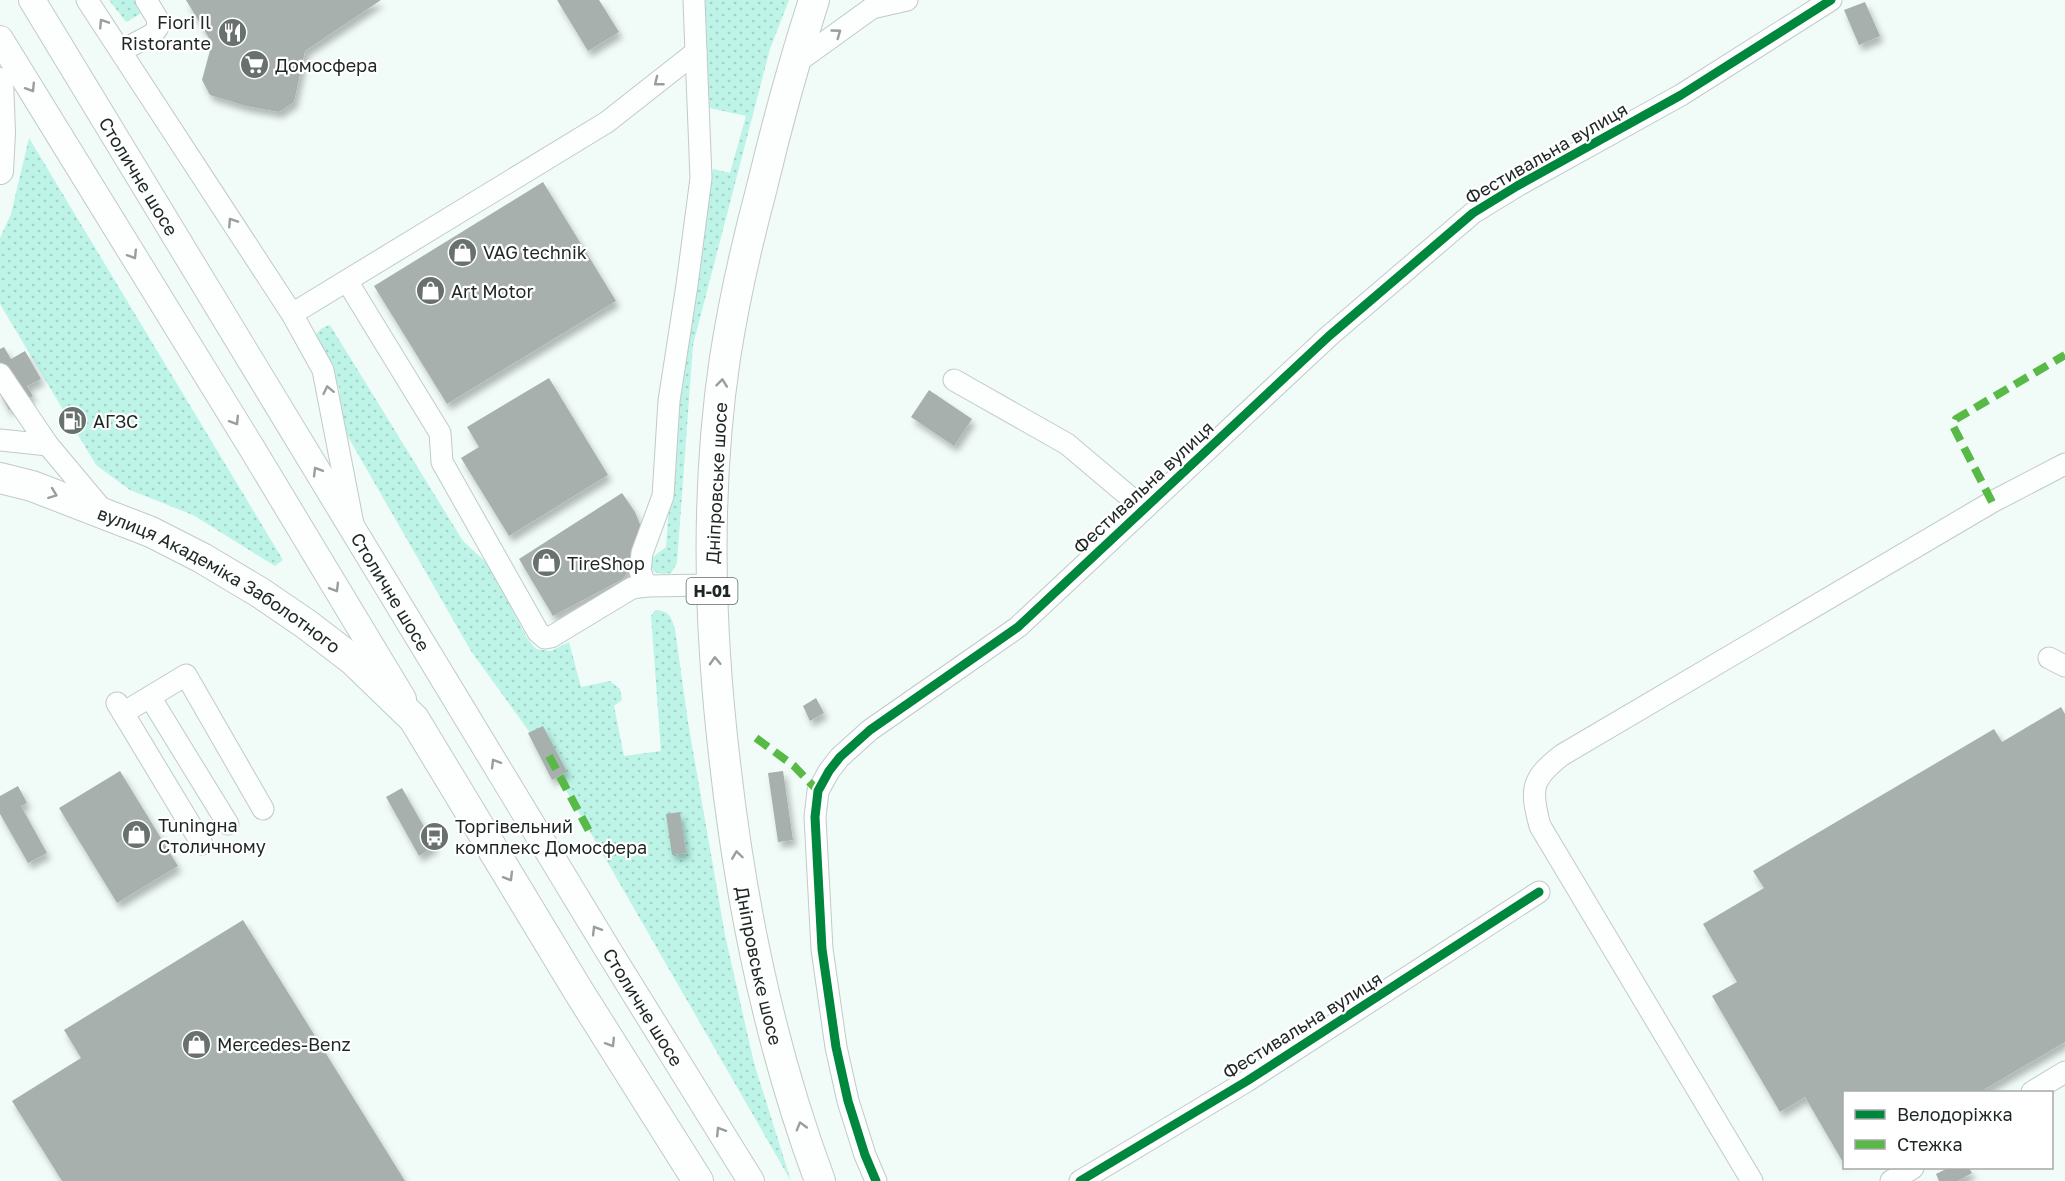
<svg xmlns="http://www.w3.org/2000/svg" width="2065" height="1181" font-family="'Golos Text',sans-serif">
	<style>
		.grass { fill: url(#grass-dots) }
		.building { fill: #a7b0ad; filter: url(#shadow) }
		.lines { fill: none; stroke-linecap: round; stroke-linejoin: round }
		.minor-casing { stroke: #c2cac8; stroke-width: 23 }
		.major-casing { stroke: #c2cac8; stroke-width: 28 }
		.highway-casing { stroke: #c2cac8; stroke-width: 32 }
		.minor { stroke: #fdfefe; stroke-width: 21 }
		.major { stroke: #fdfefe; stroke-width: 26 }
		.highway { stroke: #fdfefe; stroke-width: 30 }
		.quiet { stroke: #58b947; stroke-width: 8; stroke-dasharray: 15 8; stroke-linecap: butt }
		.cycleway-casing { stroke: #fff; stroke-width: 13 }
		.cycleway { stroke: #00873e; stroke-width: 9 }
		.oneway { stroke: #999d9c }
		.labels { text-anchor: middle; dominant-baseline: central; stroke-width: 4.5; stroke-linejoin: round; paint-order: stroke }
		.shield { fill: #fff; stroke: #626866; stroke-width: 1.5 }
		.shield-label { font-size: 16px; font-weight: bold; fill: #1f2724 }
		.poi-label { font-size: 18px; fill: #1f2724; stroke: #fff; text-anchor: start }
		.street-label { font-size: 18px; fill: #1f2724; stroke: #fff }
	</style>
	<defs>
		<pattern id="grass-dots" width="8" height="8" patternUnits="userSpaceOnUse" patternTransform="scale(1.5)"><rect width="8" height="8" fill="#bdf4e7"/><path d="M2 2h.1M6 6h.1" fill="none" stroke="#a2d1c6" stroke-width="1.8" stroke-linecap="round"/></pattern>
		<filter id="shadow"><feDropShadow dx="3.5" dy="6" stdDeviation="3" flood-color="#0004"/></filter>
	</defs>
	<rect width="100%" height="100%" fill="#f1fbf8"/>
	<g class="grass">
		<polygon points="109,0 140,0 140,14 126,22"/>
		<polygon points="704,0 789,0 770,49 693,345 677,563 671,573 663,574 654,572 649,563 654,556 666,547 680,351 713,169 730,173 746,116 705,107"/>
		<polygon points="29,138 283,560 275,566 193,515 130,490 96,465 0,304 0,238 11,214"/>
		<path d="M330,325l133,216 26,24 38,73 9,11 15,2 18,-9 12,45 29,-6 10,8 2,11 -8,6 10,50 37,-5 -10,-135 4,-6c14,1 16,6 20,19l13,93 37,213 29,128 37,118 -247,-429 -73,-101 -128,-223 -4,-41 -24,-45v-7l7,-7z"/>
	</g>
	<g class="building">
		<polygon points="186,0 381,0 305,51 294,102 279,112 246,106 210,95 202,80 212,43"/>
		<polygon points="557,0 599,0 619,32 588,51"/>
		<polygon points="1865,2 1880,36 1859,45 1844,10"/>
		<polygon points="543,182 616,301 447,404 374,286"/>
		<polygon points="4,347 11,359 25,351 41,379 27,386 33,396 9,410 0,394 0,349"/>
		<polygon points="549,378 608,475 509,536 461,458 479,447 467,427"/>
		<polygon points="929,390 972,419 954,446 911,417"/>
		<polygon points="622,493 635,512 641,527 631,566 623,579 553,616 519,559"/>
		<polygon points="816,698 824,713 810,721 803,706"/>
		<polygon points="2061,707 2065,714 2065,1042 1980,1092 1844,1092 1844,1164 1805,1097 1780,1112 1712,996 1737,982 1703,924 1764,888 1753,871 1994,729 2002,742"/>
		<polygon points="543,726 567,772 552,780 528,733"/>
		<polygon points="120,771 178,866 117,903 59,808"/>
		<polygon points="783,771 793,840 778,842 768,773"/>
		<polygon points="18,786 27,803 21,806 47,853 28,863 0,814 0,796"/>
		<polygon points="402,788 435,846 419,856 386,797"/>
		<polygon points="680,812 686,853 672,855 666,814"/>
		<polygon points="243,920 405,1181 62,1181 12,1101 81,1058 64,1030"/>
		<polygon points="1948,1168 1969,1168 1972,1173 1958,1181 1939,1181 1936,1174"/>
	</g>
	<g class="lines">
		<defs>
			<g id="minor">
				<polyline points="87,0 292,314 323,370 353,524"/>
				<polyline points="872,8 907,0"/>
				<polyline points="121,51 153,34 158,27 157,18 146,0"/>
				<polyline points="793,65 872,8 879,0"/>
				<polyline points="347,281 440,433 442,462 538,632 545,638 551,637 632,588 646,586 712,585"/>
				<polyline points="292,314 607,122 696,52 694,0"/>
				<polyline points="0,374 48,445 105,513"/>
				<polyline points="954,380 1067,444 1144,509"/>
				<polyline points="0,440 48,445"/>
				<polyline points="646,586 640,571 642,553 663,496 669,401 687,285 701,178 696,52"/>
				<polyline points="2049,658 2065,666"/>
				<polyline points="150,697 228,824"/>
				<polyline points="117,703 202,844"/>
				<polyline points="123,713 186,675 263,809"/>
				<polyline points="2032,1092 2065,1072"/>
				<polyline points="876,1181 865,1155 848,1101 836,1047 822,949 815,817 818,791 829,771 840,757 870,730 1018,627 1329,336 1473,213 1517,186 1681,95 1831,0"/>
				<polyline points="1080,1181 1247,1081 1539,892"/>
				<path d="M1752,1181l-212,-355c-10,-37 -9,-47 22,-71l430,-253 73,-38"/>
				<polyline points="1891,1181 1913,1168"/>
			</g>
			<g id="major">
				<path id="s1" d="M32,0l576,950 143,231"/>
				<polyline points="0,39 253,450 403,699"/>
				<polyline points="0,81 2,132 0,171"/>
			</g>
			<g id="highway">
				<path id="s2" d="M814,0c-20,62 -37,124 -52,187 -15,56 -28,113 -37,171 -20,134 -16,271 0,405 16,142 45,284 95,418"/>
				<path id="s3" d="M0,478l32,8 119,46 51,26 57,34 47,32 47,36 61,59 165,273 119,189"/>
			</g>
		</defs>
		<use href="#minor" class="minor-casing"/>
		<use href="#major" class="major-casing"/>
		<use href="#highway" class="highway-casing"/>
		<use href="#minor" class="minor"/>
		<use href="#major" class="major"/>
		<use href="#highway" class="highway"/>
		<g class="quiet">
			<polyline points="1992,502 1953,426 1956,419 2065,355"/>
			<polyline points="756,738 794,766 818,791"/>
			<polyline points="549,756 589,831"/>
		</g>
		<defs>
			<g id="cycleway">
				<polyline points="876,1181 865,1155 848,1101 836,1047 822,949 815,817 818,791 829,771 840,757 870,730 1018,627 1329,336 1473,213 1517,186 1681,95 1831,0"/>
				<polyline points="1080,1181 1247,1081 1539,892"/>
			</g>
		</defs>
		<use href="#cycleway" class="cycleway-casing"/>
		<use href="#cycleway" class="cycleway"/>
	</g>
	<defs><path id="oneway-chevron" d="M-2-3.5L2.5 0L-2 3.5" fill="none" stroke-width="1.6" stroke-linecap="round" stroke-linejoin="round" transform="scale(1.5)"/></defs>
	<g class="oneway">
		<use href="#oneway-chevron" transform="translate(103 23) rotate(-123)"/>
		<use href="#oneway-chevron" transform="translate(837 33) rotate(-36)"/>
		<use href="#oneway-chevron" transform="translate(658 82) rotate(142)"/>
		<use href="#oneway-chevron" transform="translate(31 88) rotate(58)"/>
		<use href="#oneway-chevron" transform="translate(232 222) rotate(-123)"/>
		<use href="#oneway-chevron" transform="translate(133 255) rotate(58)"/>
		<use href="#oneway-chevron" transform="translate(722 383) rotate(-84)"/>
		<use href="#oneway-chevron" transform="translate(328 390) rotate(-102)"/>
		<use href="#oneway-chevron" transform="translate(235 421) rotate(58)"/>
		<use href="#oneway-chevron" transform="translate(317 471) rotate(-121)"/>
		<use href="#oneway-chevron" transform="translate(53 494) rotate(21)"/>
		<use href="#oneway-chevron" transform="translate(335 588) rotate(59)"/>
		<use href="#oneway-chevron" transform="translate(715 661) rotate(-92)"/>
		<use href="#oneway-chevron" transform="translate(495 763) rotate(-121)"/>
		<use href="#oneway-chevron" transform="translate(737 855) rotate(-98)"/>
		<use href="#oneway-chevron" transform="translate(509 877) rotate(59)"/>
		<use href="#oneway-chevron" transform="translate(596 930) rotate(-121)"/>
		<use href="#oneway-chevron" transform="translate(611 1043) rotate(58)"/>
		<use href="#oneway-chevron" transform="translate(801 1126) rotate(-106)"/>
		<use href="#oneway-chevron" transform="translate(720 1131) rotate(-122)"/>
	</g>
	<defs>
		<symbol id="restaurant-disc" viewBox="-11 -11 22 22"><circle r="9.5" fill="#68716e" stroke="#fff"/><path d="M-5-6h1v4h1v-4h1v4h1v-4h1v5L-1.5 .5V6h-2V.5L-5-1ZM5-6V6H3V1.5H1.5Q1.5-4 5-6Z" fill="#fff"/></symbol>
		<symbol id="supermarket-disc" viewBox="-11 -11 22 22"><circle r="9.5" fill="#68716e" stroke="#fff"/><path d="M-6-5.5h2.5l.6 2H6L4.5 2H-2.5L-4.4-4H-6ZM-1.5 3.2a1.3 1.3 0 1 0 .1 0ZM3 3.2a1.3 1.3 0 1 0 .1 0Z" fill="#fff"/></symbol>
		<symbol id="shop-disc" viewBox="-11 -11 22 22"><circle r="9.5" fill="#68716e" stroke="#fff"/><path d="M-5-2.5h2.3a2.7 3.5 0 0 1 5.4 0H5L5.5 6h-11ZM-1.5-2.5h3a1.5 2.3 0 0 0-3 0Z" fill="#fff"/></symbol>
		<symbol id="fuel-disc" viewBox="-11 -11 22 22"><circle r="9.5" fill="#68716e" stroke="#fff"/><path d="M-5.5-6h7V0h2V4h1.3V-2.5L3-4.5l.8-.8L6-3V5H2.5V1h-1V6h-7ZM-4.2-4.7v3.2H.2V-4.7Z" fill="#fff"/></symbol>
		<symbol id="bus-disc" viewBox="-11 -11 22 22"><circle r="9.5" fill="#68716e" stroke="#fff"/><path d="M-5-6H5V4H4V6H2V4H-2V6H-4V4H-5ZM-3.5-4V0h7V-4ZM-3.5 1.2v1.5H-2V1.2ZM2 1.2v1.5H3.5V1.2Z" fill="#fff"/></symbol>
	</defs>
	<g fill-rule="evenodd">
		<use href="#restaurant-disc" x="216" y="16" width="33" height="33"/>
		<use href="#supermarket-disc" x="238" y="48" width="33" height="33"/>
		<use href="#shop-disc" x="446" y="236" width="33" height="33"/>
		<use href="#shop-disc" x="414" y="274" width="33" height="33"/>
		<use href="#fuel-disc" x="56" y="404" width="33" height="33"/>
		<use href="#shop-disc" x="530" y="546" width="33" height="33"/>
		<use href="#shop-disc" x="120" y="818" width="33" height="33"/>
		<use href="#bus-disc" x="418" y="820" width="33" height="33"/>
		<use href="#shop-disc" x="180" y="1028" width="33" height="33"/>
	</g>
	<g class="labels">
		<rect class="shield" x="686.5" y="578" width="51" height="26" rx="4.5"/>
		<g class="shield-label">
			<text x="712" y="591">Н-01</text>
		</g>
		<g class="poi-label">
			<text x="211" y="22" text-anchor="end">Fiori Il<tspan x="211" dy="21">Ristorante</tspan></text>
			<text x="275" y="65">Домосфера</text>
			<text x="483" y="252">VAG technik</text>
			<text x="451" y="291">Art Motor</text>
			<text x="93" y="421">АГЗС</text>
			<text x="567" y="563">TireShop</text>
			<text x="158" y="825">Tuningна<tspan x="158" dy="21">Столичному</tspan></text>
			<text x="455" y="826">Торгівельний<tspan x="455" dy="21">комплекс Домосфера</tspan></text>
			<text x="217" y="1044">Mercedes-Benz</text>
		</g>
		<g class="street-label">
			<text transform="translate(1546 153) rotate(-30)">Фестивальна вулиця</text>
			<text stroke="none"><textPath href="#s1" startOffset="206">Столичне шосе</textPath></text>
			<text transform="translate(716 483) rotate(-87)">Дніпровське шосе</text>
			<text transform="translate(1143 487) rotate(-43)">Фестивальна вулиця</text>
			<text stroke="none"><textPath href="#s3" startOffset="243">вулиця Академіка Заболотного</textPath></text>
			<text stroke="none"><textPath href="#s1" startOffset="692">Столичне шосе</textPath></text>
			<text stroke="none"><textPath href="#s2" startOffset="981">Дніпровське шосе</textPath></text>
			<text stroke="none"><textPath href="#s1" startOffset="1178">Столичне шосе</textPath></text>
			<text transform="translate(1302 1025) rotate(-32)">Фестивальна вулиця</text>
		</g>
	</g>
	<rect x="1843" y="1091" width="210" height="78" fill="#ffffff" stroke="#a5a9a7" stroke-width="1.5"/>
	<rect x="1855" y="1110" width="30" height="9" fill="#00873e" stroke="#a5a9a7" stroke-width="1.5"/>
	<text x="1897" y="1121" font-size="18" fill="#1f2724">Велодоріжка</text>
	<rect x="1855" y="1140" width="30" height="9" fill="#58b947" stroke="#a5a9a7" stroke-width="1.5"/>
	<text x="1897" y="1151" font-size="18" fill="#1f2724">Стежка</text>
</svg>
